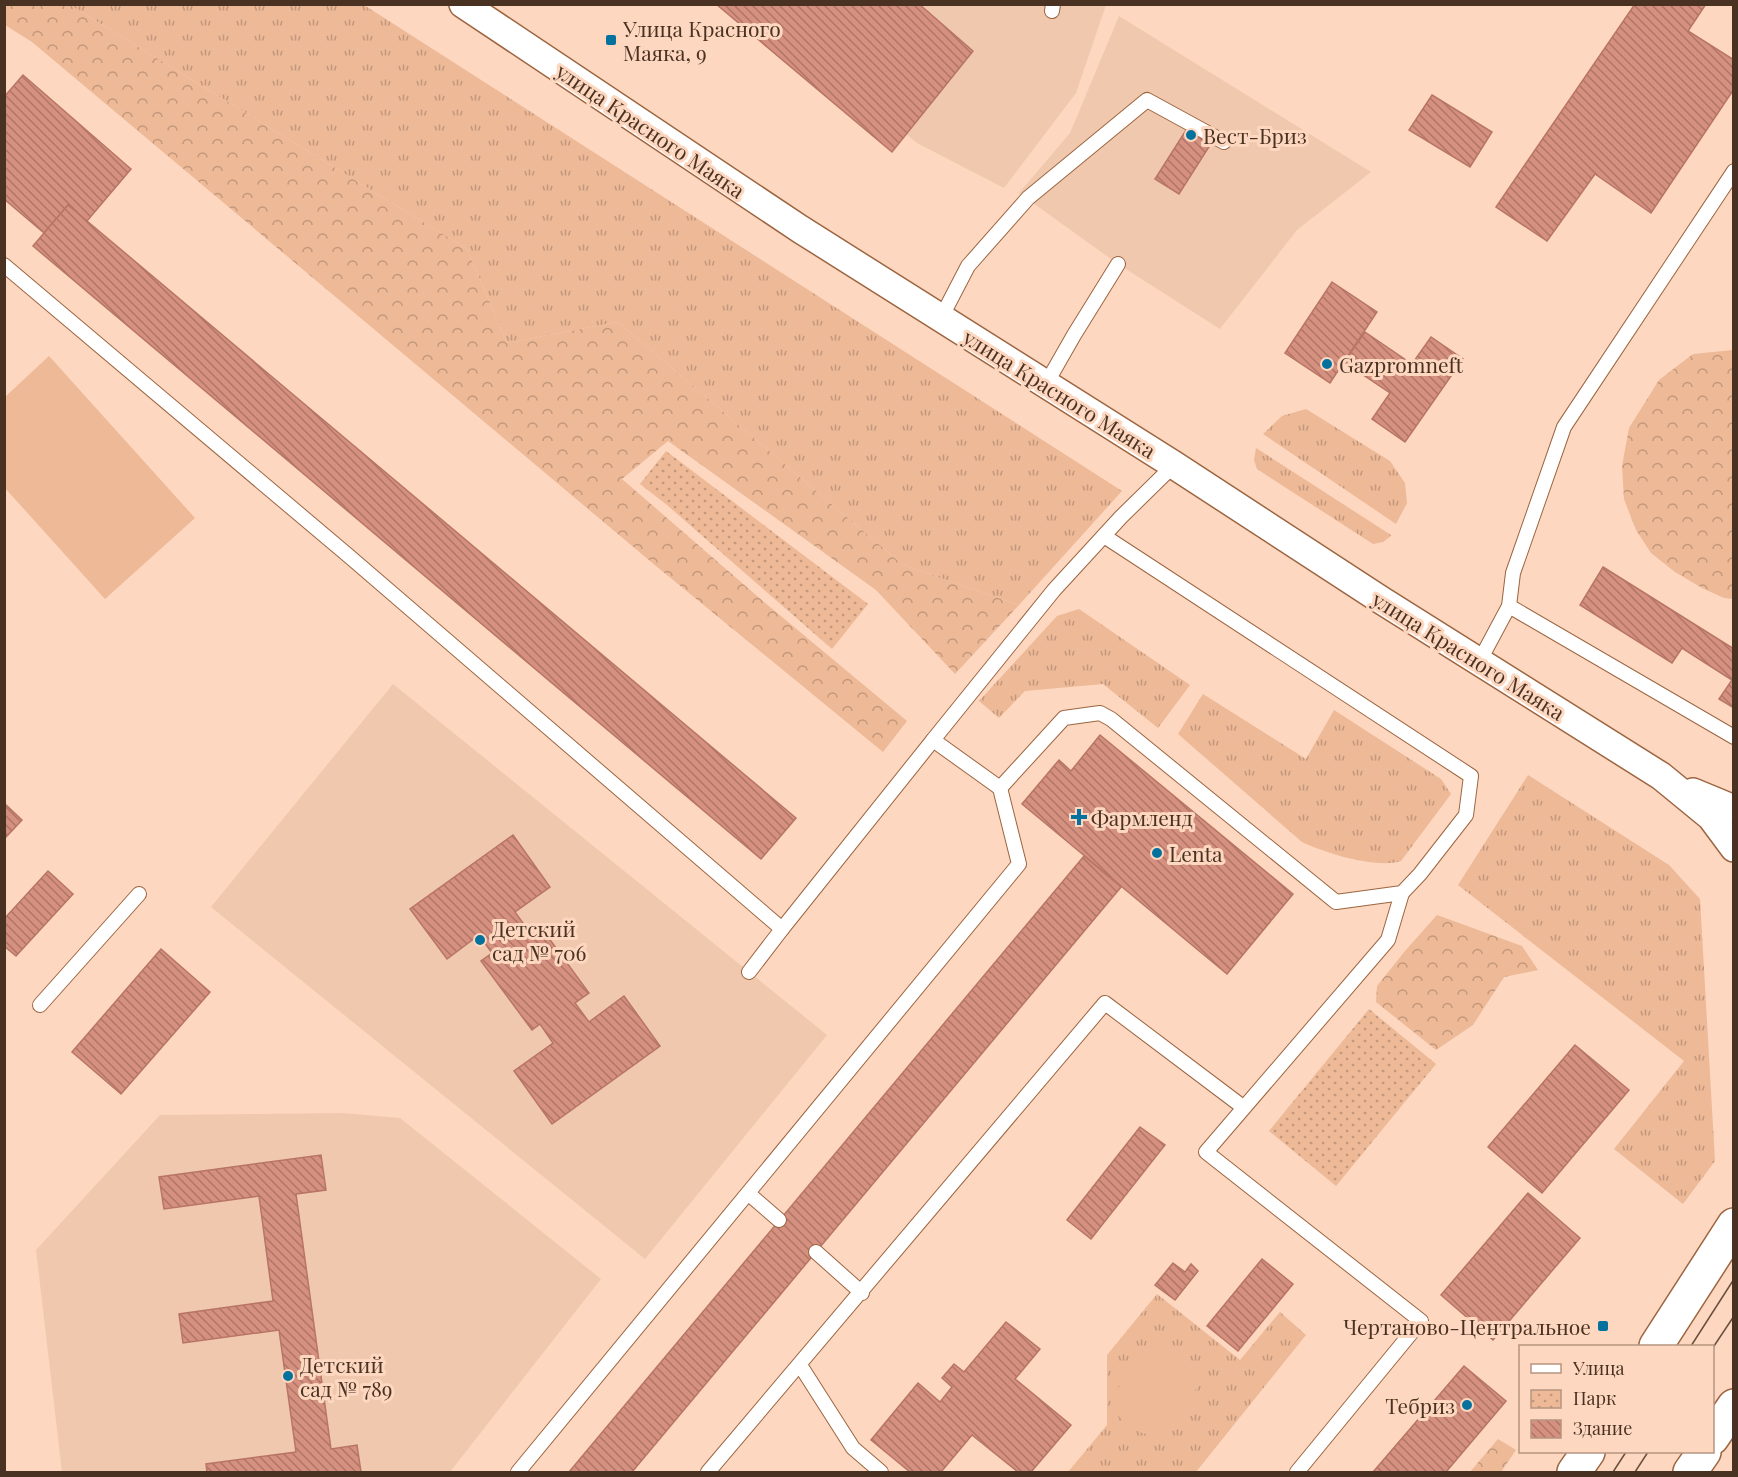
<svg xmlns="http://www.w3.org/2000/svg" width="1738" height="1477" font-family="'Playfair Display',serif">
	<style>
		.built { fill: #f0c8ae }
		.grass { fill: url(#grass-tufts) }
		.forest { fill: url(#forest-crowns) }
		.park { fill: url(#park-dots) }
		.pitch { fill: #edb997 }
		.building { fill: url(#building-back-hatch); stroke: #b87565; stroke-width: 1.5 }
		.lines { fill: none; stroke-linecap: round; stroke-linejoin: round }
		.service-casing { stroke: #9c6540; stroke-width: 16 }
		.minor-casing { stroke: #9c6540; stroke-width: 30 }
		.secondary-casing { stroke: #9c6540; stroke-width: 36 }
		.service { stroke: #fff; stroke-width: 14 }
		.minor { stroke: #fff; stroke-width: 27 }
		.secondary { stroke: #fff; stroke-width: 33 }
		.tram { stroke: #694f3d; stroke-width: 1.5 }
		.poi-dot { fill: #05729d; stroke: #fdd7bf; stroke-width: 2 }
		.labels { text-anchor: middle; dominant-baseline: central; stroke-width: 6; stroke-linejoin: round; paint-order: stroke }
		.poi-label { font-size: 21px; fill: #4a3222; stroke: #fdd7bf; text-anchor: start }
		.street-label { font-size: 21px; fill: #4a3222; stroke: #fdd7bf }
	</style>
	<defs>
		<pattern id="grass-tufts" width="24" height="20" patternUnits="userSpaceOnUse" patternTransform="scale(1.5)"><rect width="24" height="20" fill="#edb997"/><path d="M3 7l-1-3M5 7V3M7 7l1-3M15 17l-1-3M17 17v-4M19 17l1-3" fill="none" stroke="#c2977b"/></pattern>
		<pattern id="forest-crowns" width="20" height="18" patternUnits="userSpaceOnUse" patternTransform="scale(1.5)"><rect width="20" height="18" fill="#edb997"/><path d="M2 6a3 3 0 1 1 6 0M12 15a3 3 0 1 1 6 0" fill="none" stroke="#c2977b"/></pattern>
		<pattern id="park-dots" width="8" height="8" patternUnits="userSpaceOnUse" patternTransform="scale(1.5)"><rect width="8" height="8" fill="#edb997"/><path d="M2 2h.1M6 6h.1" fill="none" stroke="#c2977b" stroke-width="1.8" stroke-linecap="round"/></pattern>
		<pattern id="building-back-hatch" width="6" height="6" patternUnits="userSpaceOnUse" patternTransform="scale(1.5)"><rect width="6" height="6" fill="#d5907f"/><path d="M-1 5l2 2M0 0l6 6M5-1l2 2" fill="none" stroke="#af7668"/></pattern>
	</defs>
	<rect width="100%" height="100%" fill="#fdd7bf"/>
	<g class="built">
		<polygon points="747,5 1106,5 1076,93 1004,188 917,143"/>
		<polygon points="1119,16 1371,172 1297,230 1220,329 1118,264 1019,193 1070,133"/>
		<polygon points="393,684 827,1035 645,1259 211,907"/>
		<polygon points="343,1113 400,1118 601,1279 450,1472 62,1472 36,1250 160,1115"/>
	</g>
	<g class="grass">
		<polygon points="70,5 364,5 1122,491 1019,605 903,565 618,322 507,343 467,249"/>
		<polygon points="1306,409 1390,461 1405,483 1407,503 1396,524 1263,434 1282,416"/>
		<polygon points="1256,448 1391,535 1391,536 1383,542 1373,544 1257,469 1254,460"/>
		<polygon points="1079,609 1190,685 1158,728 1103,684 1025,691 999,718 979,701 1057,616"/>
		<path d="M1203,694l103,65 28,-49 107,69 10,15 -50,67c-25,8 -76,-8 -99,-19l-124,-108z"/>
		<polygon points="1528,775 1669,865 1700,899 1715,1161 1683,1204 1614,1149 1684,1061 1458,885"/>
		<polygon points="1157,1294 1240,1360 1280,1312 1306,1335 1196,1472 1068,1472 1107,1425 1107,1355"/>
	</g>
	<g class="forest">
		<polygon points="4,5 70,5 467,249 507,343 618,322 903,565 1019,605 955,674 876,590 668,441 622,479 764,602 907,721 883,752 656,566 32,42 5,25"/>
		<polygon points="1733,350 1734,350 1733,599 1724,598 1702,588 1675,572 1651,553 1636,530 1624,499 1622,466 1629,428 1659,380 1693,354"/>
		<polygon points="1437,915 1522,946 1538,970 1504,977 1473,1025 1436,1050 1376,1002 1377,986 1405,951"/>
		<polygon points="1498,1439 1516,1450 1501,1472 1470,1472"/>
	</g>
	<g class="park">
		<polygon points="666,451 868,604 832,649 667,505 640,484"/>
		<polygon points="1369,1009 1436,1064 1336,1186 1269,1131"/>
	</g>
	<g class="pitch">
		<polygon points="49,356 195,518 105,599 5,488 5,397"/>
		<path d="M1154,1344c24,0 42,16 47,39l-42,53c-24,-1 -43,-15 -49,-38z"/>
	</g>
	<g class="building">
		<polygon points="716,4 919,4 973,51 892,152"/>
		<polygon points="1635,4 1706,4 1688,31 1734,60 1734,89 1651,213 1595,174 1547,241 1496,207"/>
		<polygon points="23,75 131,169 87,221 68,205 44,233 4,199 4,97"/>
		<polygon points="1432,95 1492,132 1470,167 1409,130"/>
		<polygon points="1188,127 1212,142 1179,194 1155,179"/>
		<polygon points="68,205 796,818 761,859 33,246"/>
		<polygon points="1332,282 1377,312 1330,383 1285,353"/>
		<polygon points="1365,332 1412,364 1431,337 1463,359 1405,442 1372,419 1390,393 1344,362"/>
		<polygon points="1603,567 1734,649 1734,708 1719,699 1732,680 1682,648 1672,663 1580,605"/>
		<polygon points="1100,735 1293,894 1227,974 1022,804 1059,760 1071,771"/>
		<polygon points="4,803 22,820 6,837 4,836"/>
		<polygon points="513,835 550,887 515,912 530,933 540,926 589,993 575,1003 589,1022 624,996 660,1046 552,1124 514,1071 553,1043 540,1024 532,1030 481,961 492,953 479,935 447,959 410,909"/>
		<polygon points="1084,856 1121,887 632,1472 569,1472"/>
		<polygon points="48,871 73,894 16,956 4,946 4,919"/>
		<polygon points="161,949 210,992 121,1094 72,1052"/>
		<polygon points="1575,1045 1629,1090 1542,1193 1488,1147"/>
		<polygon points="1140,1127 1165,1145 1091,1239 1067,1220"/>
		<polygon points="321,1155 326,1190 296,1194 331,1449 357,1445 361,1472 207,1472 206,1464 296,1452 279,1330 183,1343 179,1314 273,1301 259,1196 164,1209 159,1177"/>
		<polygon points="1528,1193 1580,1238 1493,1340 1441,1295"/>
		<polygon points="1262,1259 1293,1284 1238,1351 1207,1326"/>
		<polygon points="1173,1263 1185,1272 1191,1264 1198,1271 1175,1300 1155,1285"/>
		<polygon points="1006,1322 1040,1349 1015,1379 1071,1425 1031,1472 1018,1472 972,1435 941,1472 910,1472 871,1440 918,1383 940,1402 952,1387 942,1378 954,1364 964,1372"/>
		<polygon points="1464,1366 1506,1401 1446,1472 1373,1472"/>
	</g>
	<g class="lines">
		<defs>
			<g id="service">
				<polyline points="1052,11 1053,4"/>
				<polyline points="4,265 350,557 782,929 933,740 1000,788 1064,718 1100,713 1111,719 1336,902 1402,893 1420,874 1466,815 1471,776 1104,536"/>
				<polyline points="941,318 968,266 1028,198 1147,100 1224,142"/>
				<polyline points="1046,384 1074,335 1118,264"/>
				<polyline points="1509,606 1734,737"/>
				<polyline points="1479,662 1509,606 1513,573 1564,427 1734,171"/>
				<polyline points="933,740 1054,590 1121,517 1174,465"/>
				<polyline points="749,972 782,929"/>
				<polyline points="40,1005 139,894"/>
				<polyline points="749,1194 779,1220"/>
				<polyline points="816,1252 862,1293"/>
				<polyline points="800,1365 853,1448 881,1472"/>
				<polyline points="518,1472 1019,864 1000,788"/>
				<polyline points="708,1472 1105,1003 1243,1107"/>
				<polyline points="1297,1472 1421,1321 1206,1152 1388,940 1402,893"/>
			</g>
			<g id="minor">
				<polyline points="463,4 800,229 1174,465 1381,600 1661,776 1711,817 1734,848"/>
				<polyline points="1693,792 1734,809"/>
			</g>
			<g id="secondary">
				<polyline points="1656,1346 1734,1225"/>
				<polyline points="1712,1438 1734,1406"/>
				<polyline points="1574,1472 1588,1452"/>
				<polyline points="1690,1472 1704,1452"/>
			</g>
		</defs>
		<use href="#service" class="service-casing"/>
		<use href="#minor" class="minor-casing"/>
		<use href="#secondary" class="secondary-casing"/>
		<use href="#service" class="service"/>
		<use href="#minor" class="minor"/>
		<use href="#secondary" class="secondary"/>
		<g class="tram">
			<polyline points="1691,1346 1734,1279"/>
			<polyline points="1712,1349 1734,1316"/>
			<polyline points="1613,1472 1626,1452"/>
			<polyline points="1635,1472 1648,1452"/>
		</g>
	</g>
	<g class="poi-dot">
		<rect x="605" y="34" width="12" height="12" rx="3"/>
		<circle cx="1191" cy="135" r="6"/>
		<circle cx="1327" cy="364" r="6"/>
		<path d="M1076 808h6v6h6v6h-6v6h-6v-6h-6v-6h6z"/>
		<circle cx="1157" cy="853" r="6"/>
		<circle cx="480" cy="940" r="6"/>
		<rect x="1597" y="1320" width="12" height="12" rx="3"/>
		<circle cx="288" cy="1376" r="6"/>
		<circle cx="1467" cy="1405" r="6"/>
	</g>
	<g class="labels">
		<g class="poi-label">
			<text x="623" y="28">Улица Красного<tspan x="623" dy="24">Маяка, 9</tspan></text>
			<text x="1203" y="135">Вест-Бриз</text>
			<text x="1339" y="364">Gazpromneft</text>
			<text x="1091" y="817">Фармленд</text>
			<text x="1169" y="853">Lenta</text>
			<text x="492" y="928">Детский<tspan x="492" dy="24">сад № 706</tspan></text>
			<text x="1591" y="1326" text-anchor="end">Чертаново-Центральное</text>
			<text x="300" y="1364">Детский<tspan x="300" dy="24">сад № 789</tspan></text>
			<text x="1455" y="1405" text-anchor="end">Тебриз</text>
		</g>
		<g class="street-label">
			<text transform="translate(651 130) rotate(34)">улица Красного Маяка</text>
			<text transform="translate(1060 393) rotate(32)">улица Красного Маяка</text>
			<text transform="translate(1469 655) rotate(32)">улица Красного Маяка</text>
		</g>
	</g>
	<rect width="1738" height="1477" fill="none" stroke="#4a3222" stroke-width="12"/>
	<rect x="1519" y="1345" width="195" height="108" fill="#fdd7bf" stroke="#b59580" stroke-width="1.5"/>
	<rect x="1531" y="1364" width="30" height="9" fill="#ffffff" stroke="#b59580" stroke-width="1.5"/>
	<text x="1573" y="1375" font-size="18" fill="#4a3222">Улица</text>
	<rect x="1531" y="1390" width="30" height="18" fill="url(#park-dots)" stroke="#b59580" stroke-width="1.5"/>
	<text x="1573" y="1405" font-size="18" fill="#4a3222">Парк</text>
	<rect x="1531" y="1420" width="30" height="18" fill="url(#building-back-hatch)" stroke="#b59580" stroke-width="1.5"/>
	<text x="1573" y="1435" font-size="18" fill="#4a3222">Здание</text>
</svg>
